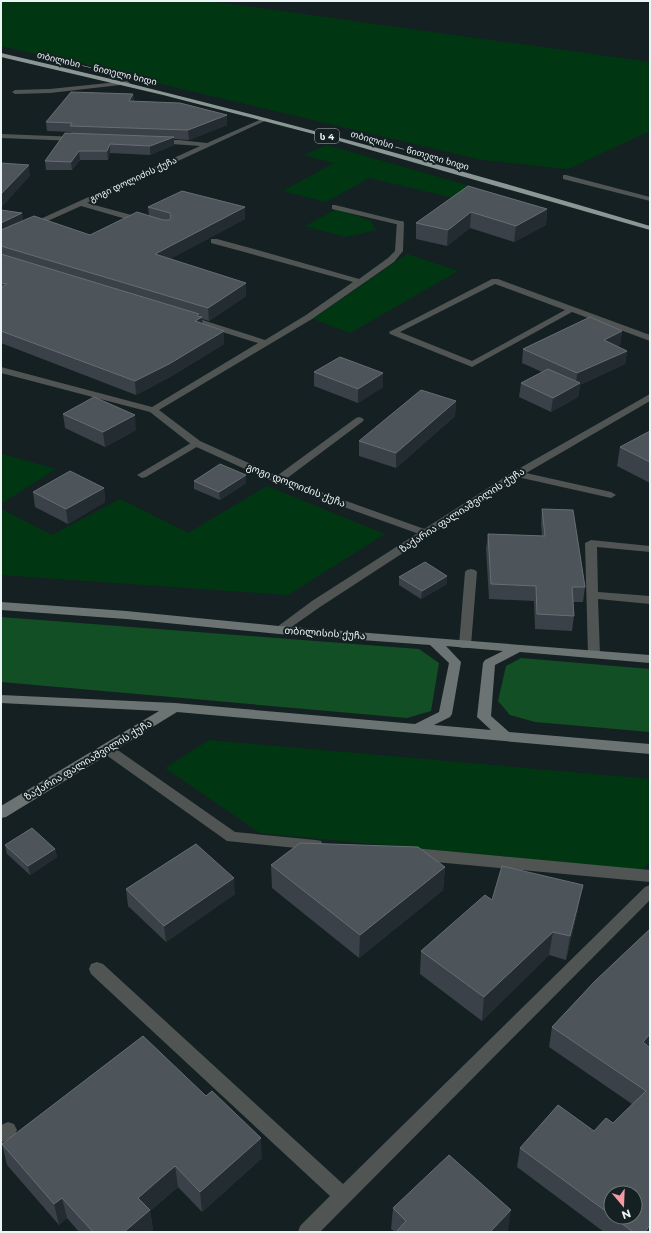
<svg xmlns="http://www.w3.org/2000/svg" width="651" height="1233" font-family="Montserrat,'Noto Sans Georgian',sans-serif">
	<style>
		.green { fill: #003712 }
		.forest { fill: #124f25 }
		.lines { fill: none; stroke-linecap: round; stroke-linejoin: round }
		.service { fill: #505554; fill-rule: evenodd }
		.minor { fill: #505554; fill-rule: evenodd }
		.tertiary { fill: #505554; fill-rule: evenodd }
		.secondary { fill: #6b7472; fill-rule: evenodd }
		.trunk { fill: #8a9794; fill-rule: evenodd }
		.wall { fill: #3a4148; fill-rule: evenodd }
		.shaded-wall { fill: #232c31 }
		.building { fill: #4d555b; stroke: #666e73 }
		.labels { text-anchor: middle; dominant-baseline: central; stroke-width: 4; stroke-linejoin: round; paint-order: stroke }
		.far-street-label { font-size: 9px; fill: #ecf4f5; stroke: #152022 }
		.shield { fill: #152022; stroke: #acb4b6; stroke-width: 1 }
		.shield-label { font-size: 9px; font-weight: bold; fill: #ecf4f5 }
		.street-label { font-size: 10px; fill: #ecf4f5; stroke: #152022 }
	</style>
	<rect width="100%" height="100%" fill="#152022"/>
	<g class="green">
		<polygon points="1,1 209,1 650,62 650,131 568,169 482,160 1,46"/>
		<polygon points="327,145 474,187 454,198 369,178 326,202 283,191 334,163 304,155"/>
		<polygon points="337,209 371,221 376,230 346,237 305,226"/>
		<polygon points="407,254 458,271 350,333 313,319"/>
		<polygon points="2,454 56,469 1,504 1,456"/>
		<polygon points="267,486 385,534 288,595 1,575 1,509 52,535 120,499 188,533"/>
		<polygon points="209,740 650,779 650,862 642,870 260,833 165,768"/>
	</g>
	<g class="forest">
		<polygon points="1,617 419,649 439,663 431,711 407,718 1,682"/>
		<polygon points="521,658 650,669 650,732 535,722 510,715 498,701 506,666"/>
	</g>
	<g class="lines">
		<g class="service">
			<polygon points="127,81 130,83 129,84 50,93 15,94 12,92 15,90 50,89"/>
			<polygon points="563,175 566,175 650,197 650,201 563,179"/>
			<polygon points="332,205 335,205 400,221 404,223 400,225 332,209"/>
			<polygon points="211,239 217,239 254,249 255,251 251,253 248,253 211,243"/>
			<path d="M492,279h6l152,56v6l-78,-29 -100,55 -82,-33 -1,-2zM495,284l70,26 -93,51 -72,-29z"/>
			<polygon points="359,417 362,418 364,420 362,422 282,482 274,482 273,480 274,478 356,418"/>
			<polygon points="196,440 201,443 200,445 146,477 142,478 137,475"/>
			<polygon points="517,471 611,492 616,495 611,498 513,476 512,474"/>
			<polygon points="591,540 650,546 650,552 597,547 598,592 650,596 650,604 598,599 600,655 598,658 590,658 588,655 585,543"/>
			<polygon points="471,569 475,570 477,572 471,645 469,648 461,648 459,645 465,572 467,570"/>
			<polygon points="8,1122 14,1124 17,1130 14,1136 1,1143 1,1125"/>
		</g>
		<g class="minor">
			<polygon points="264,118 269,119 87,203 146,219 146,223 140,223 81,206 1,242 1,237 200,146 157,143 155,142 155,140 179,140 207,143"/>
			<polygon points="1,134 77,137 80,139 77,141 1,138"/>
			<polygon points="397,221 403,221 404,223 403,251 394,262 312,319 159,410 200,441 282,478 430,531 432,533 430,535 422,535 274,482 192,445 150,412 1,373 1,367 152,407 258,343 184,320 183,318 184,316 190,316 265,340 306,315 353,282 248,253 248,249 254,249 359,279 388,258 395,251"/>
			<polygon points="107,744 112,746 235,832 316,840 321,841 323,845 321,849 316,850 227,841 102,752 100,749 102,746"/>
			<polygon points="414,848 650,870 650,882 414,860 409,858 407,854 409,850"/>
			<polygon points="650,885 650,900 320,1232 298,1232 300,1226 330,1196 91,974 89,969 91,964 97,962 103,964 343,1184 645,887"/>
		</g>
		<polygon class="tertiary" points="650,394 650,401 521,476 320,607 283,633 275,633 273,630 312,601 513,472"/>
		<path class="secondary" d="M1,602l125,9 153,15 371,29v8l-130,-11 -25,13 -4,51 18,16 141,12v10l-473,-42 -171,105 -5,1v-12l158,-95 -158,-8v-8l174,8 240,21 24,-12 10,-49 -19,-18 -151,-11 -153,-15 -125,-9zM446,646l57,5 -18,9 -2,3 -6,54 14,13 -57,-5 16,-8 2,-3 9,-52z"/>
		<path class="trunk" d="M1,53c218,50 434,109 649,173v4l-325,-93 -162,-42 -162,-38z"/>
	</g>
	<g class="wall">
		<polygon points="133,94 134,101 227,125 189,140 174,139 174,145 150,155 110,153 108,160 80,160 72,170 46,170 45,161 71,133 71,132 47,131 46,122"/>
		<polygon points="468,186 547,209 546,225 514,242 470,228 447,246 416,239 416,223"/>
		<polygon points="148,207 245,219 170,259 246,296 209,321 202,319 202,323 224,331 224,344 170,377 136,395 1,343 1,210 22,213 23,221 90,235 149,216"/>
		<polygon points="622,331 620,345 617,346 627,351 625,364 580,385 578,397 551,412 519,397 521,383 542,372 522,363 523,349"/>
		<polygon points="314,372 383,373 383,387 358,403 314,386"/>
		<polygon points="456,401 455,416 396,468 359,456 359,441"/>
		<polygon points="63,414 136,430 105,447 65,428"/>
		<polygon points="650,431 650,483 617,466 620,447"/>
		<polygon points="194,481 246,483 220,500 194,489"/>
		<polygon points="104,488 105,502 68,524 35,507 33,492"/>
		<polygon points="542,509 585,587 583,602 573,602 574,616 572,631 535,629 534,601 489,599 486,549 488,534 542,536 541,523"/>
		<polygon points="447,576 447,584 421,599 399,585 399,577"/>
		<polygon points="5,845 55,849 57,857 30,875 7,854"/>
		<polygon points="271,865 445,867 443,890 359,958 272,888"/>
		<polygon points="126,889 235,894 166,942 128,906"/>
		<polygon points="492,900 578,909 566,960 549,955 482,1021 420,974 421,951"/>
		<path d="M650,929v303h-46l-87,-65 3,-19 74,-17 19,-8 19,-19 -83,-57 3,-20zM611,1193l24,24h-24z"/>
		<polygon points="2,1144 262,1158 202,1212 178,1187 150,1211 153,1230 150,1232 79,1232 67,1218 59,1225 7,1165"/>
		<polygon points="393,1208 508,1231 507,1232 395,1232 391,1229"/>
	</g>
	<g class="shaded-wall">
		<polygon points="133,94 134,102 129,101"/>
		<polygon points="227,115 227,125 189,140 188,130"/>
		<polygon points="174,137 174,145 150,155 150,146"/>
		<polygon points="110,144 110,153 108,160 107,151"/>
		<polygon points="79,151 80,160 72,170 71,162"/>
		<polygon points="29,165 30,176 1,208 1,194"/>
		<polygon points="245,207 245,219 156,267 155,254"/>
		<polygon points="547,209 546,225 514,242 516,226"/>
		<polygon points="471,212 470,228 447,246 448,230"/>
		<polygon points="22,213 24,225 1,235 1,223"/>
		<polygon points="246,283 246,296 209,321 208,308"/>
		<polygon points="199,314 200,318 202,317 203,330 195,321 197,316"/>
		<polygon points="224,331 224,344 170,377 136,395 135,381"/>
		<polygon points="622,331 620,345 602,354 604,340"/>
		<polygon points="627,351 625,364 580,385 578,397 551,412 553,398 576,385 577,373"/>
		<polygon points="383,373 383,387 358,403 358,389"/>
		<polygon points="456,401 455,416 396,468 396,453"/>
		<polygon points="135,415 136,430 105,447 103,432"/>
		<polygon points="246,475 246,483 220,500 219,492"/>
		<polygon points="104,488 105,502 68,524 66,509"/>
		<polygon points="447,576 447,584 421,599 422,591"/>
		<polygon points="55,849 57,857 30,875 28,866"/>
		<polygon points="445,867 443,890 359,958 360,935"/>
		<polygon points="234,878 235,894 166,942 164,926"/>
		<polygon points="583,885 578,909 566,960 570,936"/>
		<polygon points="553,932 549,955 482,1021 484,997"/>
		<polygon points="650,1034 650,1048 643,1042"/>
		<polygon points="261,1138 262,1158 202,1212 200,1192"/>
		<polygon points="175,1166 178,1187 150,1211 153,1230 150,1232 124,1232 138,1198"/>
		<polygon points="62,1198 67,1218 59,1225 54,1204"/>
		<polygon points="511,1210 508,1231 507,1232 490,1232"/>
		<polygon points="650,1225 650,1232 645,1232"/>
	</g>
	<g class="building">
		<polygon points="71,92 133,94 129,101 180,103 227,115 188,130 70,126 72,123 46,122"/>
		<polygon points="65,133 174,137 150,146 110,144 107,151 79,151 71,162 45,161"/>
		<polygon points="1,163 29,165 1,194"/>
		<polygon points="468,186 547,209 516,226 471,212 448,230 416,223"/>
		<polygon points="182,191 245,207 155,254 246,283 208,308 1,246 1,230 34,216 90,235 137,212 163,220 169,220 171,218 170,213 148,207"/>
		<polygon points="1,210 22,213 1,223"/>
		<polygon points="1,254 199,314 197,316 202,317 195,321 224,331 169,364 135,381 1,331 1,288 7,284 1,283"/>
		<polygon points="590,317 622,331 604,340 627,351 577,373 523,349"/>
		<polygon points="340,357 383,373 358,389 314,372"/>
		<polygon points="548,369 580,383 553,398 521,383"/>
		<polygon points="421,390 456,401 396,453 359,441"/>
		<polygon points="94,397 135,415 103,432 63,414"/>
		<polygon points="650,431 650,462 620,447"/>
		<polygon points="220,464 246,475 219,492 194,481"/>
		<polygon points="70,471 104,488 66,509 33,492"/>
		<polygon points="542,509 573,510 585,587 572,587 574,616 537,614 536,586 491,584 488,534 545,536"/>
		<polygon points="425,562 447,576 422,591 399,577"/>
		<polygon points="32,828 55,849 28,866 5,845"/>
		<polygon points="300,843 418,847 445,867 360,935 271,865"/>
		<polygon points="196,844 234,878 164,926 126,889"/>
		<polygon points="502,866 583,885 570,936 553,932 484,997 421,951 485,895 492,900"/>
		<polygon points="650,929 650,1034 643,1042 650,1048 650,1225 645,1232 633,1232 613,1217 635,1217 635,1193 611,1193 611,1215 520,1148 558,1105 594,1131 606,1118 613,1123 646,1091 552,1027 595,981"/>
		<polygon points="143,1036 206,1096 212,1091 261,1138 200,1192 175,1166 138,1198 150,1210 124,1232 93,1232 62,1198 54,1204 2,1144"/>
		<polygon points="449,1155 511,1210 490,1232 396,1232 406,1221 393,1208"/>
	</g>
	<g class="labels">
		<g class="far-street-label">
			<text transform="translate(97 68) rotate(13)">თბილისი — წითელი ხიდი</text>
			<text transform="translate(410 150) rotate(16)">თბილისი — წითელი ხიდი</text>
			<text transform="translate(133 179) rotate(-25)">გოგი დოლიძის ქუჩა</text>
		</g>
		<rect class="shield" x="315" y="129" width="24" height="14" rx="3"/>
		<g class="shield-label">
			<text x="327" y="136">ს 4</text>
		</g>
		<g class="street-label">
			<text transform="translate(296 485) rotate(21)">გოგი დოლიძის ქუჩა</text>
			<text transform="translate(462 510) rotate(-33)">ზაქარია ფალიაშვილის ქუჩა</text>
			<text transform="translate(325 633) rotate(4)">თბილისის ქუჩა</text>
			<text transform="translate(88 760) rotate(-31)">ზაქარია ფალიაშვილის ქუჩა</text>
		</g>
	</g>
	<rect width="651" height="1233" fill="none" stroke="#ecf4f5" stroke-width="4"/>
	<g transform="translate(623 1205) rotate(161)"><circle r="19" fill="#152022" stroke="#6b7576"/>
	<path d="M0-3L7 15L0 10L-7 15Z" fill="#f49aa5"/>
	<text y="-6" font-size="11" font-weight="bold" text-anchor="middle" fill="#ecf4f5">N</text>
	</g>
</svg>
